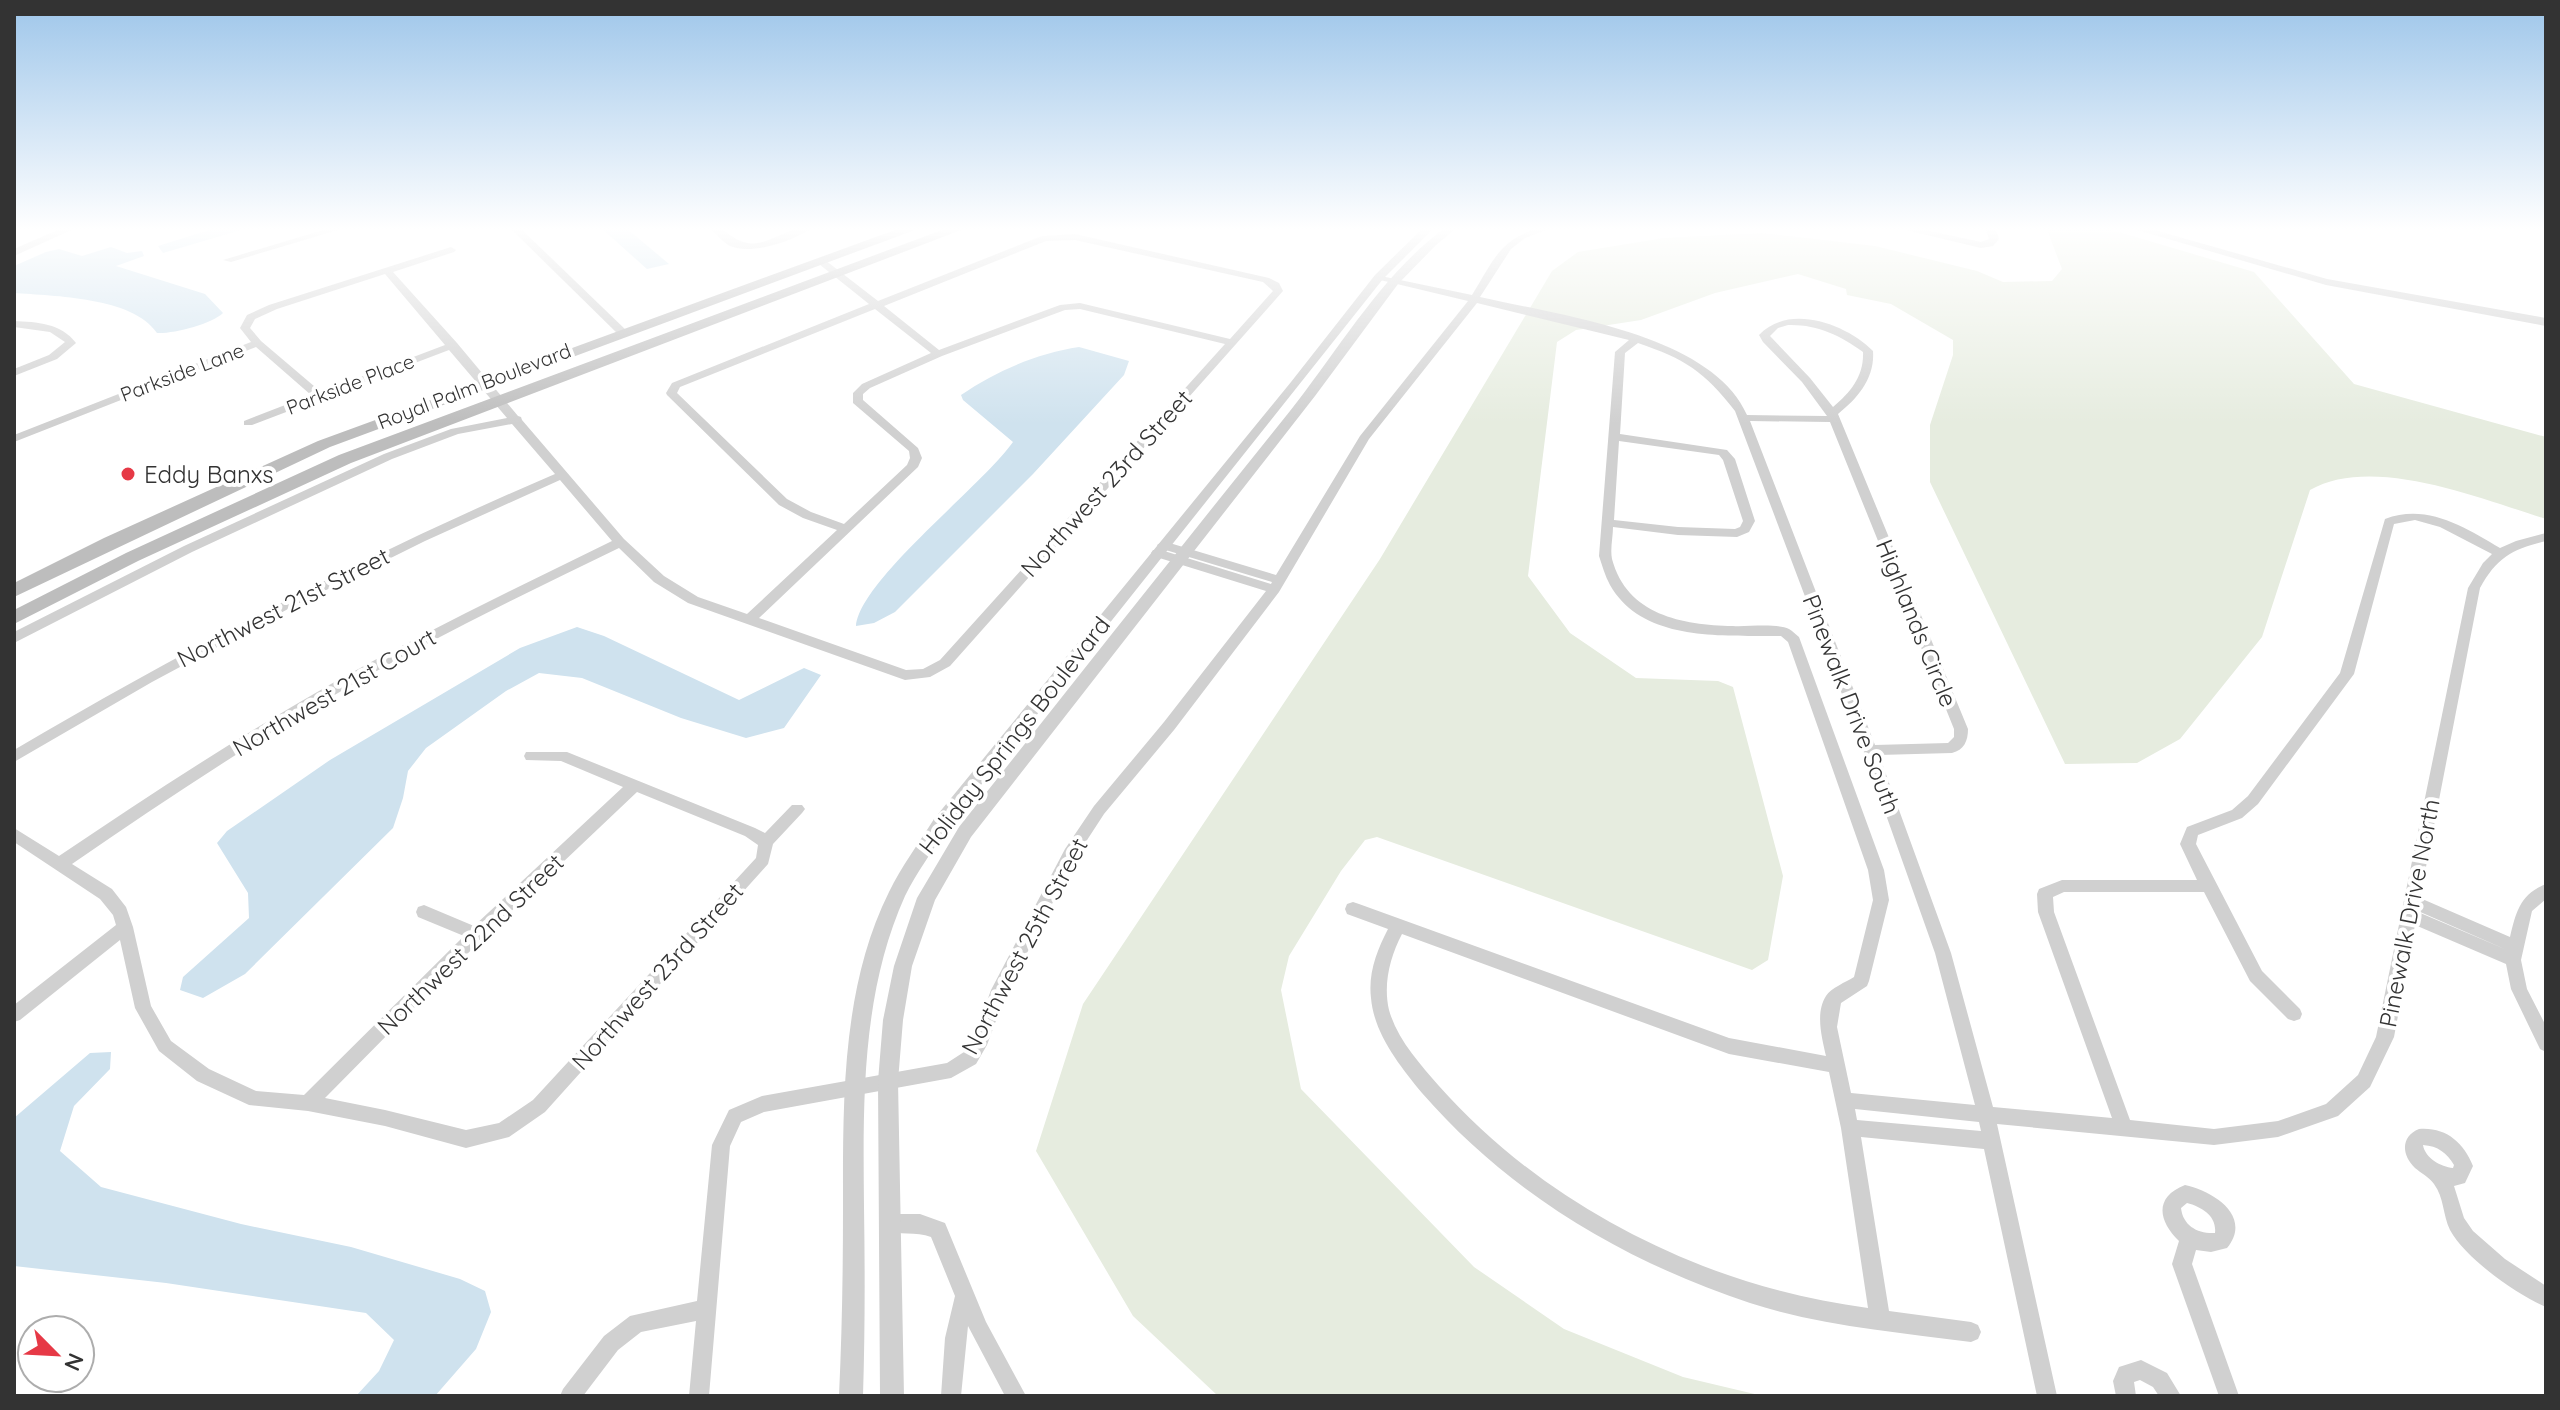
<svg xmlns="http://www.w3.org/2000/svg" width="2560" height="1410" font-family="Quicksand,sans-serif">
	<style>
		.green { fill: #e6ecdf }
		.water { fill: #cfe2ee }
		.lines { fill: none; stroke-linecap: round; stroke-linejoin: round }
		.minor { fill: #d0d0d0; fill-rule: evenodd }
		.tertiary { fill: #d0d0d0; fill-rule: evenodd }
		.secondary { fill: #bdbdbd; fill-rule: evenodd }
		.poi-dot { fill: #e63946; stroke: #fff; stroke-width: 3 }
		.labels { text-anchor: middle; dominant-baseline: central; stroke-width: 8; stroke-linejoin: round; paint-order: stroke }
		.far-street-label { font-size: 20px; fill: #333; stroke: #fff }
		.poi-label { font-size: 24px; fill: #333; stroke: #fff; text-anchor: start }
		.street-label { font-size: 24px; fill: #333; stroke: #fff }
	</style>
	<rect width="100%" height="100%" fill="#fff"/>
	<path class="green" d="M2046,227h56l152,45 100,112 192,53v82c-65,-20 -173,-65 -236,-29l-48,147 -82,102 -43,24 -72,1 -135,-282v-57l23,-70v-15l-62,-36 -44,-9 -1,-6 -48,-15 -83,19 -74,27 -65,10 -19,12 -29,234 42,57 66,45 82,3 15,6 50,189 -15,84 -16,10 -375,-133 -12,3 -24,31 -52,85 -8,34 20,99 173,178 90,62 119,48 80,19h-545l-85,-80 -97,-165 47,-147 297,-445 172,-288 26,-19 86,-14 98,-5 113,13 102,25 26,11 49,-1 10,-12z"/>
	<g class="water">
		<polygon points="219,227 251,227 163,253 158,246"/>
		<polygon points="600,227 625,227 669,264 647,269"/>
		<path d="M111,247l16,6 15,-2 2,5 -28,10 89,28 18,19c-11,11 -50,21 -66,20 -24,-36 -103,-37 -143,-40v-27l32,-14 13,-3 23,7z"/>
		<path d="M1079,347l50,14 -5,14 -91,99 -138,138 -21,11 -18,3c4,-46 125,-139 157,-184l-50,-42 -2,-5c35,-24 77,-42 118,-48z"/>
		<polygon points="577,627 604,636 739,700 804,668 821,675 784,728 746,738 681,718 582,678 539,673 506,691 426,748 408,771 403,798 393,828 245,974 203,998 180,990 183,977 249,918 248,893 217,843 227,831 330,760 520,648"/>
		<polygon points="111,1052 110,1069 74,1106 60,1151 101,1187 241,1224 351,1247 460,1279 485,1291 491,1312 476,1349 435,1396 356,1396 379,1371 394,1340 366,1313 166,1283 14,1266 14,1118 90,1053"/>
	</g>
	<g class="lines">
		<g class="minor">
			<polygon points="333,227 348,227 231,262 223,260"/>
			<polygon points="509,227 519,227 628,332 628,336 620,336"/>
			<path d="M709,227h11c40,37 52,0 94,0 -19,13 -64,30 -86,18 -7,-5 -13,-12 -19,-18z"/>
			<path d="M1540,227h14l-29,11 -14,11 -31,48c78,18 232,37 267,118l80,1 -25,-34 -39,-40 -4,-7c30,-32 87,-11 114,16 2,27 -15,47 -35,63l130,315c0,12 -4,21 -16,24l-73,2 72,198 42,154 119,11 -74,-206 -1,-18 2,-5 23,-9h135l-17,-36 7,-17 45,-17 16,-14 92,-123 45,-154c42,-16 79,8 115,29l16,-7 30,-8v8c-33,8 -49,16 -66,47l-60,310 90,39c6,-25 10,-43 36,-53v15l-14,12 -11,49 6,29 19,37v26l-6,-3 -29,-60 -5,-25 -91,-39 -21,112 -24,50 -32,29 -60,21 -64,8 -217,-21 60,272h-20l-53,-247 -123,-12 28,174 82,11 7,3 3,7 -3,7 -7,3c-74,-10 -150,-16 -221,-39 -126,-42 -240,-109 -328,-210 -22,-27 -48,-59 -51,-95 -3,-25 6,-48 17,-69l-41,-15 -2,-5 2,-5 6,-2 6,2 370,134 97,18c-4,-18 -11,-43 0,-60 5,-8 20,-14 28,-19l19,-77 -5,-30 -80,-228 -7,-6c-57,-1 -138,7 -171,-51 -5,-9 -8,-20 -11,-29l16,-204 14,-12 -152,-37 -108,136 -90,153 -105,138 -70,84 -28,43 -71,139 -18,49 -11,19 -25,14 -187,34 -23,10 -11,24 -21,250h-20l7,-75 -55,11 -23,18 -35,46h-23l3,-7 41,-53 26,-20 67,-15 15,-156 17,-35 33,-14 185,-33 17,-11 10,-15 17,-47 74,-141 29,-43 70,-84 102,-131 -113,-35 -2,-3 2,-3h8l110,34 1,-2 -113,-34 -2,-3 6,-4 113,34 84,-139 108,-135 -92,-22v-4l96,20c22,-35 26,-54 68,-68zM1788,325c28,-1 52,10 75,27 1,24 -12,40 -30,55l-23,-29 -40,-42 8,-8zM1638,343c47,16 66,28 97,68l128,339 72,203 40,152 -124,-12 -14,-66 4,-24 26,-17 2,-5 20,-81 -5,-30 -85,-233c-4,-3 -6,-6 -10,-8 -12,-6 -43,-2 -56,-3 -51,-1 -106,-11 -121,-67 -2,-10 1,-22 1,-32l65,8 59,2 12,-5 6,-11 -20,-62 -8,-9 -107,-16 5,-81zM1750,421l80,1 124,307v8l-6,6 -73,2zM1619,441l100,14 4,5 20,61 -3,6 -5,2 -57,-2 -64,-7zM2415,520l25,7 52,27 -9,9 -15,25 -92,449 -18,38 -32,29 -48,17 -64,8 -84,-9 -76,-208 -1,-15 11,-5h140l46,89 38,38 6,2 6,-2 2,-5 -2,-5 -38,-38 -66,-127 2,-9 44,-17 16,-14 96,-130 40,-150zM2418,911l89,39 -89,-38zM1402,934l327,120 100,18 12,56 27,180c-56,-8 -111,-21 -165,-42 -100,-39 -192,-99 -264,-180 -19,-22 -42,-47 -50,-76 -6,-26 1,-53 13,-76zM1855,1109l124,13 2,9 -124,-11z"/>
			<polygon points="1893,227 1911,227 1981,242 1989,239 1985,227 1995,227 1999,239 1993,246 1981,248"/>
			<path d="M1075,234l194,44 10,5 4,8 -333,375 -20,11 -25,3 -217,-77 -34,-21 -35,-34c-95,46 -190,92 -281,145 -92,53 -179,111 -266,171l40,25 14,18 7,20 18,79 20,35 38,28 47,22 48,4 160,-159 -46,-19 -2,-5 2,-5 6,-2 50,21 149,-139 -62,-26 -35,-1 -2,-4 2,-4h41l188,76 10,5 27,-28h10l3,4 -3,4 -29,31 -5,20 -223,248 -36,25 -43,11 -81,-22 -77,-15 -59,-6 -52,-24 -38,-30 -24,-43 -15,-68 -100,80 -6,2v-17l102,-80 -3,-10 -13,-16 -86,-57v-14l45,28c89,-60 179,-119 272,-172 92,-51 187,-97 281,-143l-52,-61 -135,61 -137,68 -136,73 -138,80v-12c175,-103 354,-196 541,-276l-43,-50 -54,10 -66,25 -200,93 -178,91v-11l170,-86 200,-92 67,-25 56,-11 -58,-68 -197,75h-8v-4l67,-26 -55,-48 -242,95v-7l237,-93 -11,-14 7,-13 22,-10 182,-58 5,3 -2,2 -61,20 64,71 61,73 3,1 1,3 102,119 40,37 34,21 49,17 90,-84 -34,-12 -24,-13 -112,-110 -1,-2 6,-10 197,-79 -50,-40v-4h6l53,41 164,-65zM1075,240l188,42 10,9 -43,48 -150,-36 -20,2 -121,45 -55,-44 162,-65zM385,274l60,71 -124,47 -60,-51 -11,-13 5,-9 22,-10zM875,309l56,44 -69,31 -9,9v10l56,48 1,7 -3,7 -63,59 -33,-12 -24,-13 -110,-106 3,-6zM1080,309l145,35 -285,316 -17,9 -17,1 -147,-52 159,-151 4,-9 -4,-10 -55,-48v-6l7,-6 72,-32 123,-46zM637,792l108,44 13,9 -2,13 -223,242 -34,23 -33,7 -81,-20 -60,-12 157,-159z"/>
			<path d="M14,321c23,1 47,2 62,22l-19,16 -43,17v-7l35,-14 16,-13 -15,-10 -36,-5z"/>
			<path d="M2419,1129c27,-2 44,13 54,37l-8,17 -11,3 10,32 9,13 32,28 41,27v21c-29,-12 -81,-49 -96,-77 -7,-14 -6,-33 -16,-46 -5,-7 -13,-11 -19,-16 -14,-13 -14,-32 4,-39zM2423,1145c15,1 24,8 31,20l-1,3c-12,-1 -28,-10 -30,-23z"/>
			<path d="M2185,1185c28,6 68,31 42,63l-16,4 -15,-2 -4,14 47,132h-20l-47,-132 7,-23c-21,-20 -25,-44 6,-56zM2187,1203c15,4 30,13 28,30 -17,1 -32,-7 -34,-25z"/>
			<path d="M891,1214h29l25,9 41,99 40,74h-21l-37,-70 -7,70h-20l4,-58 10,-42 -24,-59c-15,-6 -32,-1 -47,-7l-3,-7 3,-7z"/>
			<polygon points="2141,1360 2167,1373 2181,1396 2159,1396 2153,1387 2140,1380 2134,1382 2136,1396 2116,1396 2113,1381 2119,1367"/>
		</g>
		<g class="tertiary">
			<polygon points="64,227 78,227 14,256 14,249"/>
			<path d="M1424,227h11l-52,52 -437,550c-13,22 -30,44 -41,67 -44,98 -42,207 -41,311 1,63 1,126 -1,189h-24c3,-63 4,-125 4,-188 0,-106 -2,-219 46,-316 12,-25 30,-49 45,-73l357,-437 84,-107z"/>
			<path d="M1446,227h12l-22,18 -38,39 -83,112 -344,441 -36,63 -23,66 -9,54 -5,61 6,315h-24l-2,-315 5,-61 11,-54 23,-68 42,-71c110,-139 220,-278 331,-416 50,-63 91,-136 156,-184z"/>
			<polygon points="2127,227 2144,227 2327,279 2546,318 2546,326 2326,285"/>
		</g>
		<g class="secondary">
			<polygon points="903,227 923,227 330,447 14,597 14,583 104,538 318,441"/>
			<polygon points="950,227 969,227 351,463 138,561 14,624 14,610 126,553 339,455"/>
		</g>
	</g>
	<linearGradient id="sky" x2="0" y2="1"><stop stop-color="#9ec6ea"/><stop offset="0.54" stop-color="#fff"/><stop offset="1" stop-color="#fff" stop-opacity="0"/></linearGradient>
	<rect width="2560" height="424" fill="url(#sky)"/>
	<circle class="poi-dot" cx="128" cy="474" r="8"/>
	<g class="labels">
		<g class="far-street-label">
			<text transform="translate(182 372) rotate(-21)">Parkside Lane</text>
			<text transform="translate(350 384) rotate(-21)">Parkside Place</text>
			<text transform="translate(474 386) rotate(-21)">Royal Palm Boulevard</text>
		</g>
		<g class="poi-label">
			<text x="144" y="474">Eddy Banxs</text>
		</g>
		<g class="street-label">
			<text transform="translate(1106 483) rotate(-48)">Northwest 23rd Street</text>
			<text transform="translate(283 607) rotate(-27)">Northwest 21st Street</text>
			<text transform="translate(1917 623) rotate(68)">Highlands Circle</text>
			<text transform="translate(334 692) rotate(-30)">Northwest 21st Court</text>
			<text transform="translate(1852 704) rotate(69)">Pinewalk Drive South</text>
			<text transform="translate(1014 735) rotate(-52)">Holiday Springs Boulevard</text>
			<text transform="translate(2409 913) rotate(-79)">Pinewalk Drive North</text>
			<text transform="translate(470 944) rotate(-44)">Northwest 22nd Street</text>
			<text transform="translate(1024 946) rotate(-62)">Northwest 25th Street</text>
			<text transform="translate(657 976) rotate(-48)">Northwest 23rd Street</text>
		</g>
	</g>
	<rect width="2560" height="1410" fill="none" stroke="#333333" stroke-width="32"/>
	<g transform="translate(56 1354) rotate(114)"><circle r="38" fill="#ffffff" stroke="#adadad" stroke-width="2"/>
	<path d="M0-6L14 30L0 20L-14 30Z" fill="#e63946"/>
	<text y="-12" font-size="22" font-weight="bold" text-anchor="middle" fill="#333333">N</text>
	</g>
</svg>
